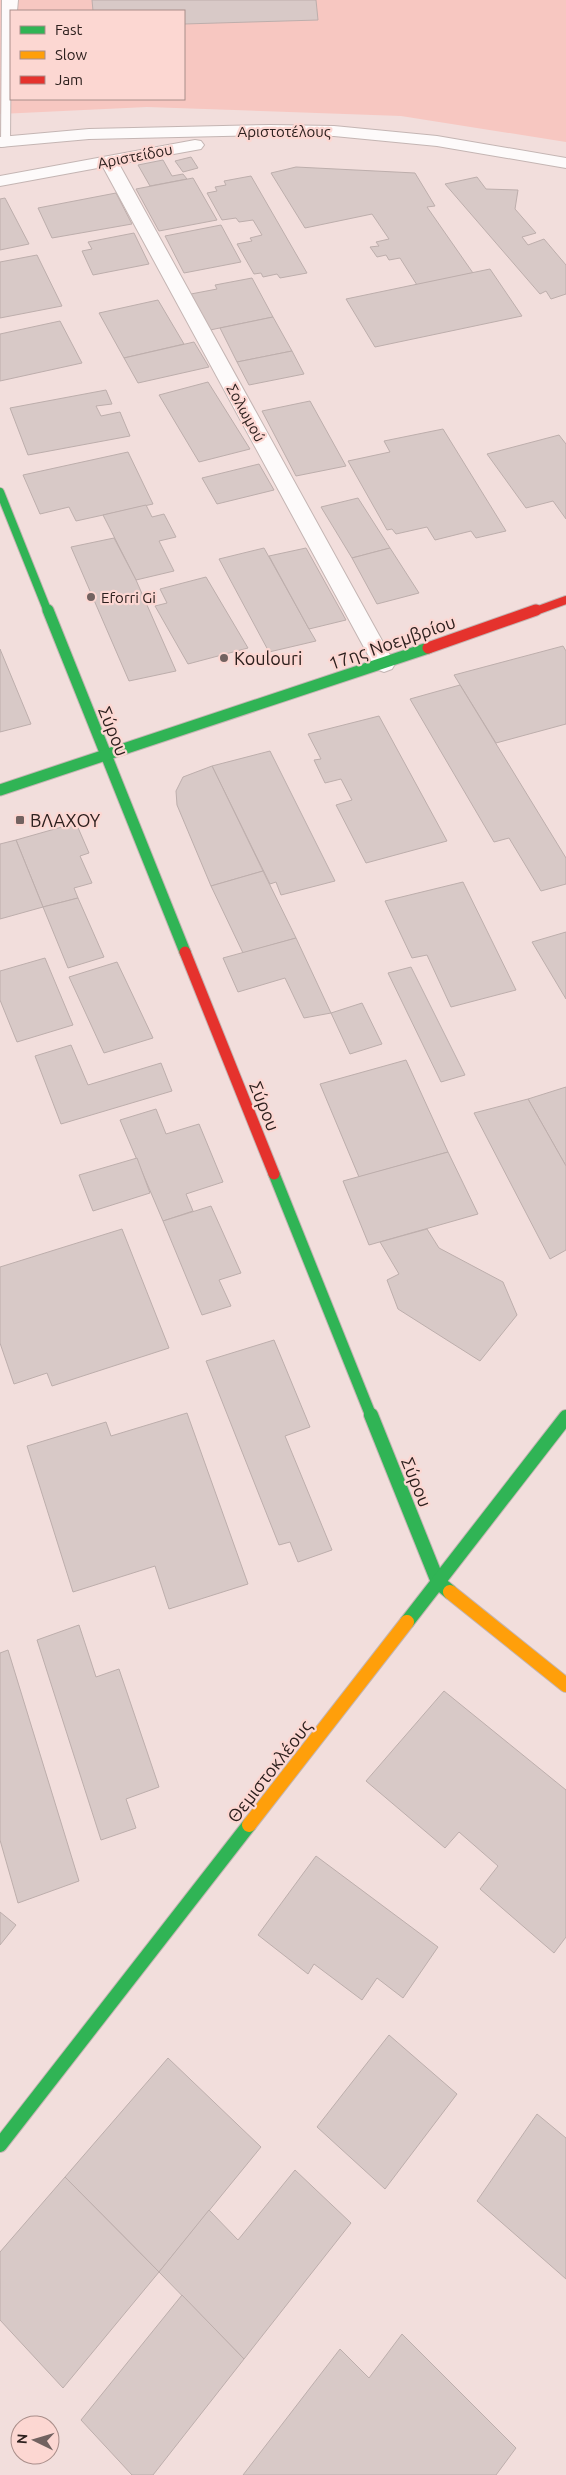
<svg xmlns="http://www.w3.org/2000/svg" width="566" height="2475" font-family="Ubuntu,sans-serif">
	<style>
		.green { fill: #f7c7c1; fill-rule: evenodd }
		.building { fill: #d8c9c7; stroke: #bdaeac }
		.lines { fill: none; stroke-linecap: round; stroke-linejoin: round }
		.lane-casing { stroke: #c4b5b3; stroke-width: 2 }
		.street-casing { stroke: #c4b5b3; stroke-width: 2 }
		.fast-far2-casing { stroke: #c4b5b3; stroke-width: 10 }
		.fast-far1-casing { stroke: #c4b5b3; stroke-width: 13 }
		.fast-casing { stroke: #c4b5b3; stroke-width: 16 }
		.slow-casing { stroke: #c4b5b3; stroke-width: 16 }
		.jam-far1-casing { stroke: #c4b5b3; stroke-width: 10 }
		.jam-casing { stroke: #c4b5b3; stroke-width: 13 }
		.lane { fill: #fdfafa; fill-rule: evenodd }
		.street { fill: #fdfafa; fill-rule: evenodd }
		.fast-far2 { stroke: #30b455; stroke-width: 8 }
		.fast-far1 { stroke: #30b455; stroke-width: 11 }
		.fast { stroke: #30b455; stroke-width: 14 }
		.slow { stroke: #ff9f0a; stroke-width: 14 }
		.jam-far1 { stroke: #e5322d; stroke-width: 8 }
		.jam { stroke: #e5322d; stroke-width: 11 }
		.poi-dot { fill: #726260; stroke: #fcd7d2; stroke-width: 2 }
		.labels { text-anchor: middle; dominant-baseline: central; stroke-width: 4.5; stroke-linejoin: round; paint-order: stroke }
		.far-street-label { font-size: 15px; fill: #2d201e; stroke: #fcd7d2 }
		.far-poi-label { font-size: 15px; fill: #2d201e; stroke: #fcd7d2; text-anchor: start }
		.street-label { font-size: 18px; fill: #2d201e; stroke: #fcd7d2 }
		.poi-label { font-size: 18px; fill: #2d201e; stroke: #fcd7d2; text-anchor: start }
	</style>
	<rect width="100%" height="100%" fill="#f2dedc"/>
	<path class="green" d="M0,0h566v142l-165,-26 -254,-9 -147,7zM11,11h173v88h-173z"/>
	<g class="building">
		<polygon points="92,0 316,0 318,20 184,24 184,11 93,11"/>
		<polygon points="191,157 198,168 183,172 175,161"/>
		<polygon points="163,160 172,176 183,174 187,179 150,186 138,165"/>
		<polygon points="296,167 415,173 435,206 427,207 473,273 417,285 400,258 389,260 386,255 377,257 370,247 379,246 376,242 389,239 372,214 305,228 271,173"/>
		<polygon points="251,176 307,273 280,278 277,274 263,277 261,273 254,274 237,244 252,241 250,238 262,235 253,220 239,222 236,218 222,220 207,193 217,191 215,187 226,185 224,181"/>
		<polygon points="477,177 486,189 518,190 515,209 536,233 522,237 528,245 544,239 566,265 566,294 551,299 546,291 540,294 445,184"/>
		<polygon points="193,178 217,220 159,231 136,189"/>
		<polygon points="116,193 132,224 52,238 38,208"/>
		<polygon points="5,198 29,244 0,250 0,199"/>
		<polygon points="221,225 241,262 184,273 165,236"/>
		<polygon points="134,233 149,264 93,275 82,251 92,249 88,242"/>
		<polygon points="37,255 62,306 0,318 0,262"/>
		<polygon points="490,269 522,316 375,347 346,299"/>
		<polygon points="252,278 273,317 210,330 191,294 217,289 215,285"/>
		<polygon points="158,300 184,344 124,358 99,313"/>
		<polygon points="273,317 292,351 237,362 220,328"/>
		<polygon points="60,321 82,363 0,381 0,334"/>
		<polygon points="194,342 209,367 138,383 124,358"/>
		<polygon points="292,351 304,374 249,385 237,362"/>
		<polygon points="208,382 250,449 199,462 159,395"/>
		<polygon points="106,390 112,404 96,406 101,416 120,412 130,436 28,455 10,408"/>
		<polygon points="310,401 346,466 296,476 262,411"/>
		<polygon points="443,429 506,531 476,538 471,531 435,540 427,527 396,534 392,529 387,530 348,461 390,452 384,441"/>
		<polygon points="559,435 566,444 566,519 553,501 526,508 487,454"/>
		<polygon points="128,452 153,504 76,521 69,507 40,514 23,475"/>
		<polygon points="259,464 274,490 217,504 202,478"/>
		<polygon points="358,498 390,548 352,558 321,507"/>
		<polygon points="146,505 152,517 164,514 176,537 159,541 174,571 136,580 103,515"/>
		<polygon points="114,538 136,580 176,671 129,681 71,547"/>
		<polygon points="264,548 309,629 316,641 269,652 219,559"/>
		<polygon points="306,548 346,620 309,629 269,556"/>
		<polygon points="390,548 419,593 377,604 352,558"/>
		<polygon points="206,577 248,648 188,664 155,606 167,603 160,589"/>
		<polygon points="563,646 566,651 566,724 496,743 454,675"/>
		<polygon points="0,649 31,724 0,732"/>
		<polygon points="460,685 566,858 566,884 541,891 509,838 494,842 410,699"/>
		<polygon points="379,716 447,841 366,863 336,805 352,800 341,779 325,783 314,760 321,759 308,734"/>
		<polygon points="270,751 335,881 281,895 276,882 270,884 212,766"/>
		<polygon points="212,766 263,871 211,886 177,805 176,791 183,777"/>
		<polygon points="76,823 89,853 80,856 92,883 74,888 78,898 43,907 16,840"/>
		<polygon points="16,840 43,907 0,919 0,844"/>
		<polygon points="263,871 296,938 243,953 211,886"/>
		<polygon points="463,882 516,990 451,1007 427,955 412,958 385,901"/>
		<polygon points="78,898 104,957 68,968 43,907"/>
		<polygon points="566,932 566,999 532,942"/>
		<polygon points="296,938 331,1013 304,1018 285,978 238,992 223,958"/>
		<polygon points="45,958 73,1025 17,1042 0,1000 0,971"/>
		<polygon points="117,962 153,1038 104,1053 69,977"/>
		<polygon points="411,967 465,1075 441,1082 388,973"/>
		<polygon points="362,1003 382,1044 350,1054 331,1013"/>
		<polygon points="71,1045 88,1085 161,1063 172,1091 61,1124 35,1056"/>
		<polygon points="406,1060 448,1152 359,1177 320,1084"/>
		<polygon points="566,1087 566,1166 528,1099"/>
		<polygon points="528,1099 566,1166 566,1250 550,1259 474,1113"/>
		<polygon points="156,1109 166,1134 199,1124 223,1182 186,1194 193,1211 163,1221 120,1120"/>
		<polygon points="448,1152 478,1214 369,1245 343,1181"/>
		<polygon points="137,1158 150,1193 93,1211 79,1175"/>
		<polygon points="211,1206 241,1273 219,1280 231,1306 202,1315 163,1221"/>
		<polygon points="122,1229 169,1348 52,1386 47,1373 14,1384 0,1343 0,1267"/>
		<polygon points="427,1229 439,1248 503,1282 517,1315 480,1361 398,1309 387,1280 399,1274 380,1242"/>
		<polygon points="274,1340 310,1427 285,1436 332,1550 298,1562 290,1542 279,1545 206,1361"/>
		<polygon points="187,1413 248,1584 169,1609 155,1566 73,1592 27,1446 106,1422 111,1436"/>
		<polygon points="79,1625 96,1677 119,1669 159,1787 126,1799 136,1828 101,1840 37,1640"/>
		<polygon points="8,1650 79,1881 18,1903 0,1840 0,1653"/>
		<polygon points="444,1691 566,1790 566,1937 554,1953 480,1889 498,1866 459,1832 445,1848 366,1781"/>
		<polygon points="316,1856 438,1947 403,1998 377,1978 362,2000 314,1964 308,1974 258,1935"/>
		<polygon points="0,1912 16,1925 0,1945"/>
		<polygon points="389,2035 457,2094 385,2189 317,2127"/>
		<polygon points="168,2058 261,2147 159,2272 65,2177"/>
		<polygon points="537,2114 566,2138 566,2279 477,2201"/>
		<polygon points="295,2170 351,2223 244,2359 159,2272 209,2210 238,2240"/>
		<polygon points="65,2177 159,2272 63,2388 0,2320 0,2252"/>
		<polygon points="182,2295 244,2359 153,2475 132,2475 81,2420"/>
		<polygon points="402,2334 516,2448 496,2475 243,2475 340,2349 369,2378"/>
	</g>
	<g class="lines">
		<defs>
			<polygon id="lane" points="2,0 18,0 17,11 11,11 10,142 7,146 1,147"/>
			<g id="street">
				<polygon points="270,125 334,126 437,136 566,158 566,168 437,146 334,136 270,135 89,139 0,147 0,137 89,129"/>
				<polygon points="195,140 201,141 204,145 201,149 119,164 395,664 392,669 384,672 376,669 373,664 103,167 0,186 0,176"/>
			</g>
			<polyline id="fast-far2" points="0,492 48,612"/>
			<g id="fast-far1">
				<polyline points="48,610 185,952"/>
				<polyline points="0,790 428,648"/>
				<polyline points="274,1174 371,1416"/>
			</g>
			<g id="fast">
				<polyline points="371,1415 438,1582 450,1592"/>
				<polyline points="407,1622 566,1417"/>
				<polyline points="0,2145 249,1825"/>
			</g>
			<g id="slow">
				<polyline points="450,1592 566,1685"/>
				<polyline points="249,1825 407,1622"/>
			</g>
			<polyline id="jam-far1" points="533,612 566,600"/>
			<g id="jam">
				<polyline points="428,648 536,610"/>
				<polyline points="185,952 274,1174"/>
			</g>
		</defs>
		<use href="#lane" class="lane-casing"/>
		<use href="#street" class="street-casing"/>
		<use href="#fast-far2" class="fast-far2-casing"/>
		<use href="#fast-far1" class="fast-far1-casing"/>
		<use href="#fast" class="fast-casing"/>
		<use href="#slow" class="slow-casing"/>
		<use href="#jam-far1" class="jam-far1-casing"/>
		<use href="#jam" class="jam-casing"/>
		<use href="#lane" class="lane"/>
		<use href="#street" class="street"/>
		<use href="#fast-far2" class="fast-far2"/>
		<use href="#fast-far1" class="fast-far1"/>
		<use href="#fast" class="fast"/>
		<use href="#slow" class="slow"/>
		<use href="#jam-far1" class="jam-far1"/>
		<use href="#jam" class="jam"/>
	</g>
	<g class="poi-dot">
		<circle cx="91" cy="597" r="5"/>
		<circle cx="224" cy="658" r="5"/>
		<rect x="15" y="815" width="10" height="10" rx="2.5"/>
	</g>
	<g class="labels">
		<g class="far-street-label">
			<text x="284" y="131">Αριστοτέλους</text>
			<text transform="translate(135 156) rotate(-11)">Αριστείδου</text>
			<text transform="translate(246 413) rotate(61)">Σολωμού</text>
		</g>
		<g class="far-poi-label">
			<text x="101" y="597">Eforri Gi</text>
		</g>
		<g class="street-label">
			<text transform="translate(392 642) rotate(-19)">17ης Νοεμβρίου</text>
			<text transform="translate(114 731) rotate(68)">Σύρου</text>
			<text transform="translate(265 1106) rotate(68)">Σύρου</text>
			<text transform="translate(417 1482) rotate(68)">Σύρου</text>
			<text transform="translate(269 1771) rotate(-52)">Θεμιστοκλέους</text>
		</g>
		<g class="poi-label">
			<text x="234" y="658">Koulouri</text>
			<text x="30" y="820">ΒΛΑΧΟΥ</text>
		</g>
	</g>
	<rect x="10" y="10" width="175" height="90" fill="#fcd7d2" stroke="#a98e8a"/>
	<rect x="20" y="26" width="25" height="8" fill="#30b455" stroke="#a98e8a"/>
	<text x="55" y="35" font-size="15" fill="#2d201e">Fast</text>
	<rect x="20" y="51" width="25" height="8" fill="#ff9f0a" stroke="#a98e8a"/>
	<text x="55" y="60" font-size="15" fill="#2d201e">Slow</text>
	<rect x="20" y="76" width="25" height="8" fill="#e5322d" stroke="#a98e8a"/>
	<text x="55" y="85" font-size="15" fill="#2d201e">Jam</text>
	<g transform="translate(35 2440) rotate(275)"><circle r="24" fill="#fcd7d2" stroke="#a98e8a"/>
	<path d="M0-4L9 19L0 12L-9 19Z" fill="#726260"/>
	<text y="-8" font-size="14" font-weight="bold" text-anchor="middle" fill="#2d201e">N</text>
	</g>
</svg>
